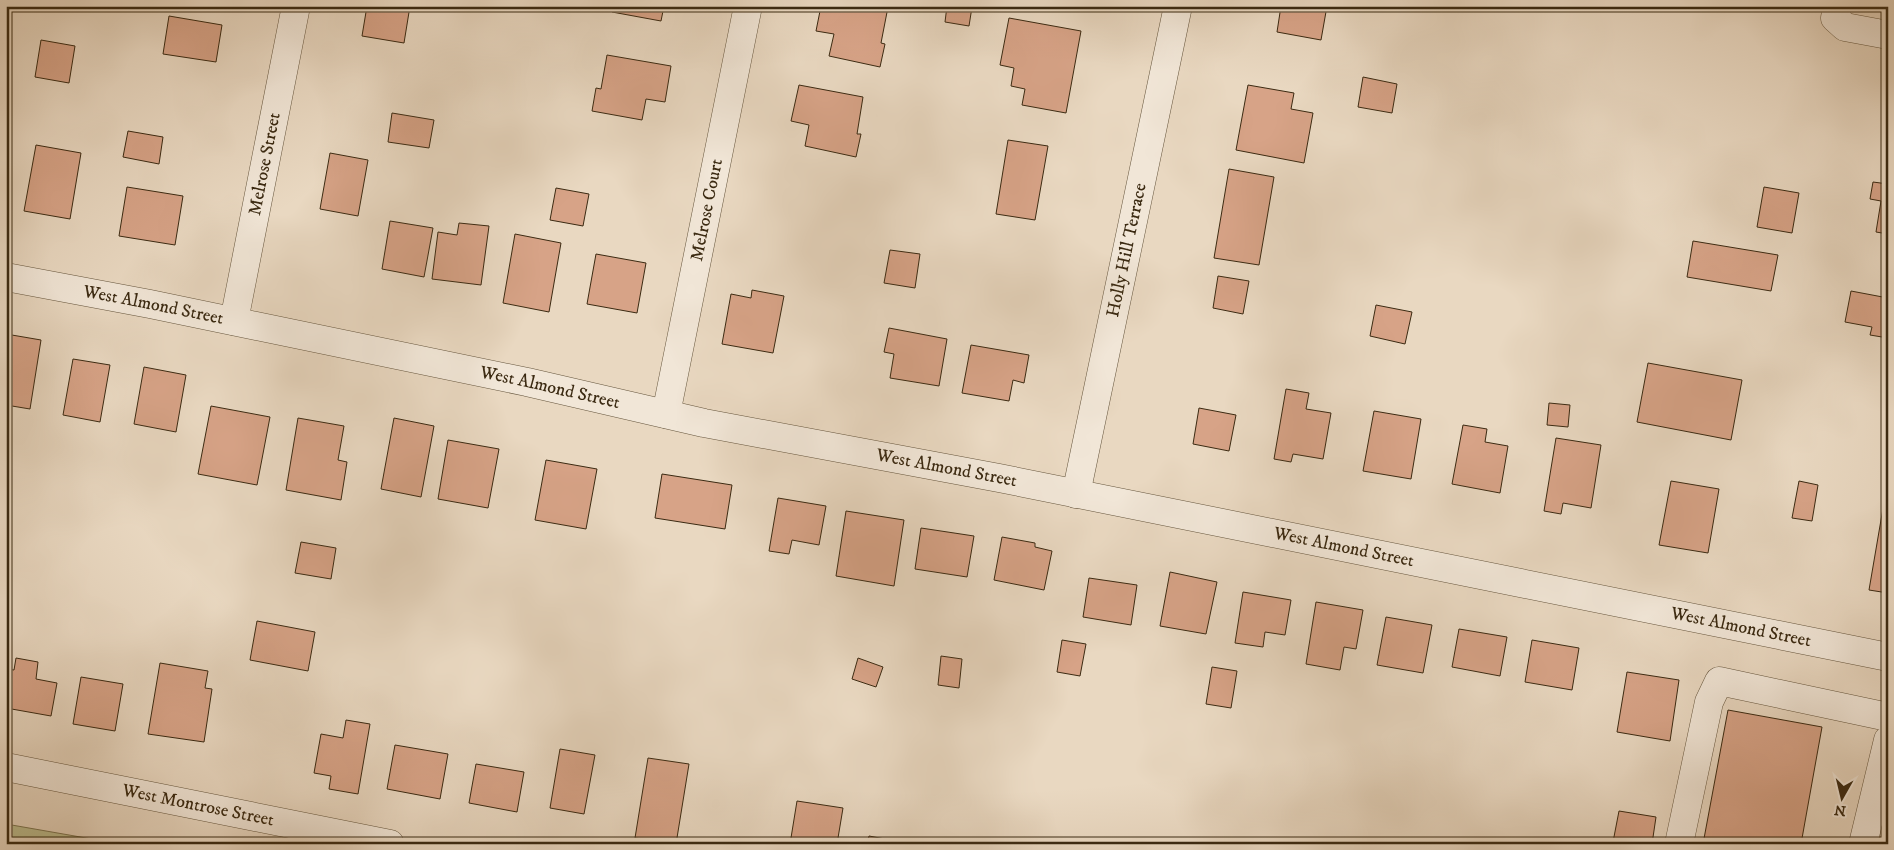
<svg xmlns="http://www.w3.org/2000/svg" width="1894" height="850" font-family="'IM FELL DW Pica',serif">
	<style>
		.green { fill: #bcbd8f; stroke: #7c7450 }
		.building { fill: #d7a387; stroke: #3b2a12 }
		.lines { fill: none; stroke-linecap: round; stroke-linejoin: round }
		.minor-casing { stroke: #66563e; stroke-width: 29 }
		.minor { stroke: #f1e6d7; stroke-width: 28 }
		.labels { text-anchor: middle; dominant-baseline: central; stroke-width: 4; stroke-linejoin: round; paint-order: stroke }
		.street-label { font-size: 18px; fill: #3b2a12; stroke: #f1e6d7 }
	</style>
	<rect width="100%" height="100%" fill="#e9d8c1"/>
	<filter id="stains"><feTurbulence type="fractalNoise" baseFrequency=".004" numOctaves="4"/><feColorMatrix values="0 0 0 0 .2 0 0 0 0 .09 0 0 0 0 .02 0 0 0 .5 -.17"/></filter>
	<radialGradient id="worn" r=".72"><stop offset=".6" stop-color="#630" stop-opacity="0"/><stop offset="1" stop-color="#630" stop-opacity=".3"/></radialGradient>
	<polygon class="green" points="6,824 109,842 109,844 6,844"/>
	<g class="building">
		<polygon points="367,6 410,6 404,43 362,36"/>
		<polygon points="613,6 664,6 661,21 612,12"/>
		<polygon points="821,6 888,7 881,43 885,44 880,67 829,56 834,34 816,31"/>
		<polygon points="947,6 972,7 969,26 945,22"/>
		<polygon points="1281,6 1327,6 1321,40 1277,32"/>
		<polygon points="169,16 222,25 216,62 163,54"/>
		<polygon points="1009,18 1081,31 1066,113 1022,105 1025,89 1011,86 1014,68 1000,65"/>
		<polygon points="41,40 75,46 69,83 35,77"/>
		<polygon points="607,55 671,66 665,102 646,99 642,120 592,111 596,88 601,89"/>
		<polygon points="1363,77 1397,84 1392,113 1358,107"/>
		<polygon points="799,85 863,97 857,134 861,134 856,157 805,146 809,125 791,121"/>
		<polygon points="1248,85 1294,93 1291,109 1313,113 1304,163 1236,150"/>
		<polygon points="392,113 434,120 429,148 388,142"/>
		<polygon points="1888,129 1888,147 1885,146"/>
		<polygon points="128,131 163,137 159,164 123,157"/>
		<polygon points="1008,140 1048,146 1035,220 996,214"/>
		<polygon points="36,145 81,153 70,219 24,211"/>
		<polygon points="330,153 368,160 358,216 320,209"/>
		<polygon points="1229,169 1274,177 1259,265 1214,258"/>
		<polygon points="1873,182 1888,184 1888,234 1876,232 1881,201 1870,199"/>
		<polygon points="127,187 183,196 175,245 119,236"/>
		<polygon points="1764,187 1799,193 1792,233 1757,227"/>
		<polygon points="556,188 589,194 583,226 550,220"/>
		<polygon points="390,221 433,228 424,277 382,269"/>
		<polygon points="459,223 489,226 481,285 432,279 438,232 457,235"/>
		<polygon points="515,234 561,243 549,312 503,303"/>
		<polygon points="1693,241 1778,255 1771,291 1687,277"/>
		<polygon points="890,250 920,254 915,288 884,283"/>
		<polygon points="596,254 646,263 637,313 587,304"/>
		<polygon points="1218,276 1249,281 1243,314 1213,308"/>
		<polygon points="752,290 784,296 773,353 722,344 731,294 751,298"/>
		<polygon points="1851,291 1888,298 1888,338 1870,335 1872,327 1845,322"/>
		<polygon points="1376,305 1412,312 1405,344 1370,336"/>
		<polygon points="889,328 947,339 939,386 890,378 894,354 884,352"/>
		<polygon points="6,334 41,340 30,409 6,405"/>
		<polygon points="971,345 1029,355 1024,383 1013,380 1009,401 962,393"/>
		<polygon points="73,359 110,365 100,422 63,415"/>
		<polygon points="1648,363 1742,380 1731,440 1637,422"/>
		<polygon points="144,367 186,375 176,432 134,424"/>
		<polygon points="1286,389 1309,393 1306,409 1331,413 1323,459 1293,454 1291,462 1274,459"/>
		<polygon points="1549,403 1570,405 1568,427 1547,425"/>
		<polygon points="211,406 270,417 257,485 198,474"/>
		<polygon points="1199,408 1236,415 1229,451 1193,444"/>
		<polygon points="1374,411 1421,419 1411,479 1363,471"/>
		<polygon points="298,418 344,426 338,460 347,462 341,500 286,490"/>
		<polygon points="394,418 434,426 421,497 381,489"/>
		<polygon points="1463,425 1487,429 1485,442 1508,446 1500,493 1452,484"/>
		<polygon points="1556,438 1601,445 1591,508 1563,503 1561,514 1544,511"/>
		<polygon points="448,440 499,449 488,508 438,499"/>
		<polygon points="546,460 597,469 586,529 535,520"/>
		<polygon points="662,474 732,485 725,529 655,518"/>
		<polygon points="1888,479 1888,593 1869,590"/>
		<polygon points="1671,481 1719,489 1708,553 1659,545"/>
		<polygon points="1799,481 1818,485 1812,521 1792,518"/>
		<polygon points="778,498 826,506 819,545 792,540 789,554 769,551"/>
		<polygon points="846,511 904,520 894,586 836,576"/>
		<polygon points="921,528 974,536 967,577 915,569"/>
		<polygon points="1002,537 1035,543 1035,547 1052,551 1044,590 994,580"/>
		<polygon points="301,542 336,548 331,579 295,573"/>
		<polygon points="1170,572 1217,582 1206,634 1160,626"/>
		<polygon points="1089,578 1137,585 1131,625 1083,617"/>
		<polygon points="1243,592 1291,600 1285,635 1265,632 1263,647 1235,643"/>
		<polygon points="1316,602 1363,610 1356,649 1344,647 1340,670 1306,664"/>
		<polygon points="1386,617 1432,625 1423,673 1377,665"/>
		<polygon points="257,621 315,632 308,671 250,660"/>
		<polygon points="1459,629 1507,637 1500,676 1452,667"/>
		<polygon points="1062,640 1086,644 1080,676 1057,672"/>
		<polygon points="1532,640 1579,648 1572,690 1525,682"/>
		<polygon points="941,656 962,659 959,688 938,685"/>
		<polygon points="16,658 38,662 36,679 57,683 51,716 6,708 6,669 14,670"/>
		<polygon points="858,658 883,667 876,687 852,679"/>
		<polygon points="160,663 208,671 205,688 212,689 204,742 148,734"/>
		<polygon points="1212,667 1237,671 1231,708 1206,704"/>
		<polygon points="1627,672 1679,680 1670,741 1617,732"/>
		<polygon points="81,677 123,684 115,731 73,724"/>
		<polygon points="1728,710 1822,727 1801,844 1703,844"/>
		<polygon points="346,720 370,724 358,794 329,789 331,776 314,773 321,734 343,738"/>
		<polygon points="395,745 448,754 440,799 387,789"/>
		<polygon points="560,749 595,755 584,814 550,808"/>
		<polygon points="648,758 689,764 676,844 635,838"/>
		<polygon points="476,764 524,772 517,812 469,803"/>
		<polygon points="797,801 843,808 837,844 790,844"/>
		<polygon points="1619,811 1656,817 1652,844 1613,842"/>
		<polygon points="869,836 912,844 867,844"/>
	</g>
	<g class="lines">
		<defs>
			<g id="minor">
				<polyline points="1837,6 1835,18 1845,27 1888,35"/>
				<path id="s1" d="M6,277l144,27 377,78 177,41 295,55 889,179"/>
				<path id="s2" d="M234,321l62,-315"/>
				<path id="s3" d="M666,414l82,-408"/>
				<path id="s4" d="M1076,494l102,-488"/>
				<path id="s5" d="M6,767l384,77"/>
				<polyline points="1679,844 1709,702 1719,681 1888,717"/>
				<polyline points="1863,844 1888,740"/>
			</g>
		</defs>
		<use href="#minor" class="minor-casing"/>
		<use href="#minor" class="minor"/>
	</g>
	<g class="labels">
		<g class="street-label">
			<text stroke="none"><textPath href="#s2" startOffset="160">Melrose Street</textPath></text>
			<text stroke="none"><textPath href="#s3" startOffset="208">Melrose Court</textPath></text>
			<text stroke="none"><textPath href="#s4" startOffset="249">Holly Hill Terrace</textPath></text>
			<text stroke="none"><textPath href="#s1" startOffset="150">West Almond Street</textPath></text>
			<text stroke="none"><textPath href="#s1" startOffset="555">West Almond Street</textPath></text>
			<text stroke="none"><textPath href="#s1" startOffset="960">West Almond Street</textPath></text>
			<text stroke="none"><textPath href="#s1" startOffset="1365">West Almond Street</textPath></text>
			<text stroke="none"><textPath href="#s1" startOffset="1770">West Almond Street</textPath></text>
			<text stroke="none"><textPath href="#s5" startOffset="196">West Montrose Street</textPath></text>
		</g>
	</g>
	<rect width="1894" height="850" fill="none" stroke="#e9d8c1" stroke-width="25"/>
	<rect x="8" y="8" width="1879" height="835" fill="none" stroke="#3b2a12" stroke-width="2.5"/>
	<rect x="12" y="12" width="1869" height="825" fill="none" stroke="#3b2a12"/>
	<g transform="translate(1842 798) rotate(188)" stroke="#f1e6d7" stroke-width="4" paint-order="stroke">
	<path d="M0-4L9 19L0 12L-9 19Z" fill="#3b2a12"/>
	<text y="-8" font-size="14" font-weight="bold" text-anchor="middle" fill="#3b2a12">N</text>
	</g>
	<rect width="100%" height="100%" filter="url(#stains)"/>
	<rect width="100%" height="100%" fill="url(#worn)"/>
</svg>
